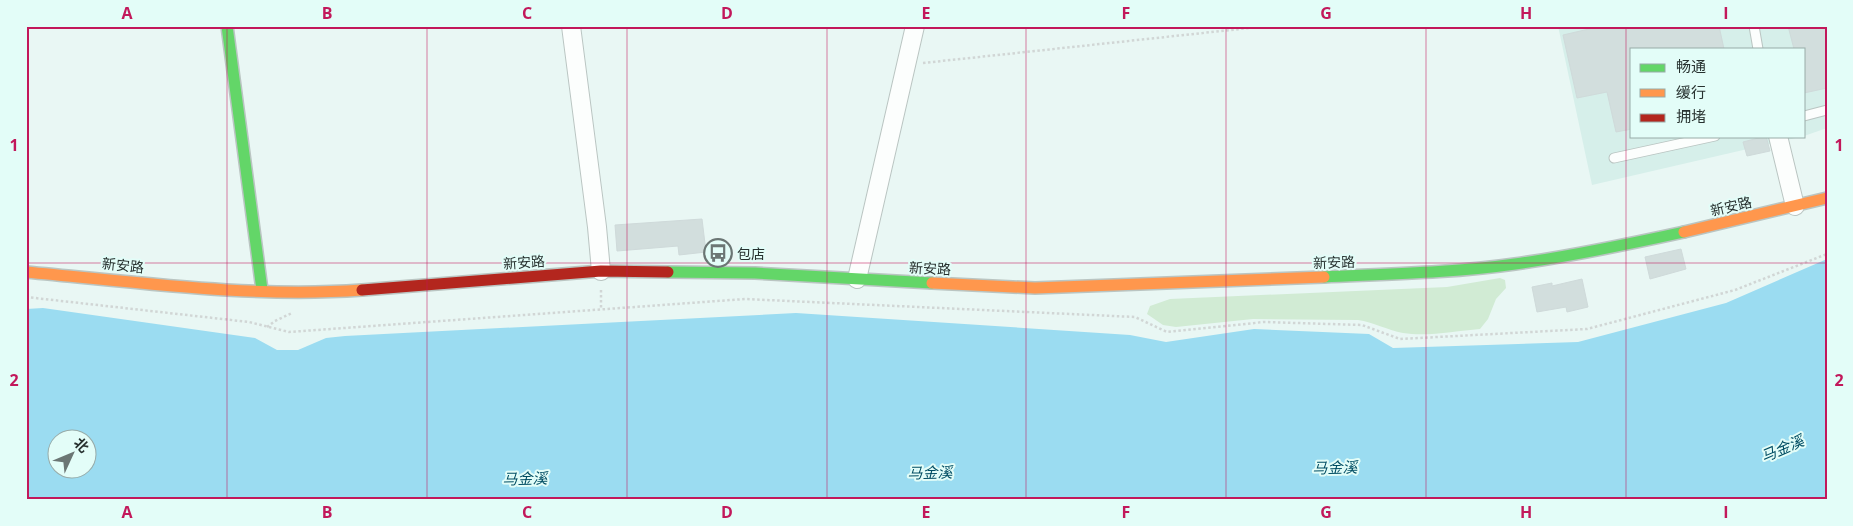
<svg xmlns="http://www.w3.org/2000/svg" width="1853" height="526" font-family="'Open Sans','Noto Sans SC',sans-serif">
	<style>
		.built { fill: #d6efea }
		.green { fill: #d1ebd4 }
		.water { fill: #9bdcf1; fill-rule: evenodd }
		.building { fill: #d2dedd; stroke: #cfdada }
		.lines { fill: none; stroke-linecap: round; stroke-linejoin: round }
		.lane-casing { stroke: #bac5c2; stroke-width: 11 }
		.street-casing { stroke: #bac5c2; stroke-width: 20 }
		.fast-casing { stroke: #bac5c2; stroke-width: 14 }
		.slow-casing { stroke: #bac5c2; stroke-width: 14 }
		.jam-casing { stroke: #bac5c2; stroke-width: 14 }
		.path { stroke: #d1d6d5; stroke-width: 2.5; stroke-dasharray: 2.5 2.5; stroke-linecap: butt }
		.lane { stroke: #fcfefd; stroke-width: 9 }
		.street { stroke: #fcfefd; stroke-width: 18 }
		.fast { stroke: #63d668; stroke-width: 11 }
		.slow { stroke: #ff974d; stroke-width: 11 }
		.jam { stroke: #b3261e; stroke-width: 11 }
		.grid { fill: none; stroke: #c2185b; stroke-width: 1; stroke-opacity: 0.55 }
		.labels { text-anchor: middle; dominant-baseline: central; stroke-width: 4; stroke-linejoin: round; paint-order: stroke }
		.street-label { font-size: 14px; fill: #27312f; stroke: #e3fdf8 }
		.poi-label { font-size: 14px; fill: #27312f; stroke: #e3fdf8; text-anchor: start }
		.water-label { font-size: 15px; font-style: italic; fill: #004d63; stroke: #e3fdf8 }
		.neatline { fill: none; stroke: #c2185b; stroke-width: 2 }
		.grid-label { font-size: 16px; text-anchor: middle; font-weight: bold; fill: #c2185b }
	</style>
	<rect width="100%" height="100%" fill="#e9f7f4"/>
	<polygon class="built" points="1558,26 1827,26 1827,128 1804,136 1804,49 1632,49 1632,136 1804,136 1592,185"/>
	<path class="green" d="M1500,278l5,2 1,8 -10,11 -8,20 -8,10c-25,2 -53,8 -77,4 -16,-3 -30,-11 -45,-13l-105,-1 -77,8 -13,-2 -16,-11 3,-8 20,-7 277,-12z"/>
	<path class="water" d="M1827,259v241h-1801v-191l17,-1 212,30 22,12h21l28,-12 19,-2 451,-23 334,22 36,7 88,-13 115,5 24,14 185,-6 148,-39zM58,438h30v30h-30z"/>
	<g class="building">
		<polygon points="1602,26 1719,26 1724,49 1632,49 1632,129 1616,132 1607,92 1577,98 1563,35"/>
		<polygon points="1788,26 1827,26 1827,88 1804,93 1804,49 1794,49"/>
		<polygon points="1766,136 1770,151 1747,156 1743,142"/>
		<polygon points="702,219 706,252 679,255 678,246 617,251 615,225"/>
		<polygon points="1681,249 1686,269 1650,279 1645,257"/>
		<polygon points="1582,279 1588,307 1567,312 1566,307 1537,312 1532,287 1552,283 1552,286"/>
	</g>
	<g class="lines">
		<defs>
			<g id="lane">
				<polyline points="1754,26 1758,49"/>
				<polyline points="1804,116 1827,110"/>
				<polyline points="1614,158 1715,136"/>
			</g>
			<g id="street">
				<polyline points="571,26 597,227 601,271"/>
				<polyline points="1778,136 1795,206"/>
				<polyline points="857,279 915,26"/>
			</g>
			<g id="fast">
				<polyline points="227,26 262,290"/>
				<polyline points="668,272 755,273 932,283"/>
				<path d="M1324,277c64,-3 128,-4 191,-13 57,-8 114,-20 169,-32"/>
			</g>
			<g id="slow">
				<polyline points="1684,232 1827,198"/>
				<path d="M26,272c111,10 224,26 336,18"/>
				<polyline points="932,283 1035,288 1324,277"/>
			</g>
			<polyline id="jam" points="362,290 601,271 668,272"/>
		</defs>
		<use href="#lane" class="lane-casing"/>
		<use href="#street" class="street-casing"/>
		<use href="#fast" class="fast-casing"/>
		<use href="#slow" class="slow-casing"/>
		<use href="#jam" class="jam-casing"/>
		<g class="path">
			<polyline points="923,63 1268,26"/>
			<polyline points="601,290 601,309"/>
			<polyline points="26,297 249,322 289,332 745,299 1135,317 1167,332 1264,322 1362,325 1400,339 1587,329 1735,290 1827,254"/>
			<polyline points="267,327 275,321 292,313"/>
		</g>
		<use href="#lane" class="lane"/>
		<use href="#street" class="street"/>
		<use href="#fast" class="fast"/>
		<use href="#slow" class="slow"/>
		<use href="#jam" class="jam"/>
	</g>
	<path class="grid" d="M227,26v474M427,26v474M627,26v474M827,26v474M1026,26v474M1226,26v474M1426,26v474M1626,26v474M26,263h1801"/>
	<defs>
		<symbol id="bus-ring" viewBox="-11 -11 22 22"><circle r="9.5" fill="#e3fdf8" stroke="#6b7674" stroke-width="1.5"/><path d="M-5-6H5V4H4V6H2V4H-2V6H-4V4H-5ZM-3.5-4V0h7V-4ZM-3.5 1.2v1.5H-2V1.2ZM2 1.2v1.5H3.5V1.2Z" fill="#6b7674"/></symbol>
	</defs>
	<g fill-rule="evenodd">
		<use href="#bus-ring" x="702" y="237" width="32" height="32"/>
	</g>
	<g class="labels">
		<g class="street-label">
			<text transform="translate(1731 206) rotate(-13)">新安路</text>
			<text transform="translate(524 262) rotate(-4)">新安路</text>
			<text transform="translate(1334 262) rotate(-2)">新安路</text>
			<text transform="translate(123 265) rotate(6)">新安路</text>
			<text transform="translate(930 268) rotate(3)">新安路</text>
		</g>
		<g class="poi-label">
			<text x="737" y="253">包店</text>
		</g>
		<g class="water-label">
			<text transform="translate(1782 448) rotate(-23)">马金溪</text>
			<text transform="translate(1335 467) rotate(-1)">马金溪</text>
			<text transform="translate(930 472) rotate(-1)">马金溪</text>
			<text transform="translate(525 478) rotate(-1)">马金溪</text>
		</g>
	</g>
	<rect width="1853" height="526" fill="none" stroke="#e3fdf8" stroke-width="55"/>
	<rect x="1630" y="48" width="175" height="90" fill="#e3fdf8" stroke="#98aba8"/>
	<rect x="1640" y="64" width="25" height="8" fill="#63d668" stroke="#98aba8"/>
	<text x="1676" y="72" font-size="15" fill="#27312f">畅通</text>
	<rect x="1640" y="89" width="25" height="8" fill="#ff974d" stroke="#98aba8"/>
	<text x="1676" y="98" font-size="15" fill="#27312f">缓行</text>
	<rect x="1640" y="114" width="25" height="8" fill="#b3261e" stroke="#98aba8"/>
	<text x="1676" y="122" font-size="15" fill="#27312f">拥堵</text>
	<g transform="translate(72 454) rotate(46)"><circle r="24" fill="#e3fdf8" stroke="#98aba8"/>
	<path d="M0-4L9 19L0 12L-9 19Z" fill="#6b7674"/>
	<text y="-8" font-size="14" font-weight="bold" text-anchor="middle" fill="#27312f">北</text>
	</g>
	<rect x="28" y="28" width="1798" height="470" class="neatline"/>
	<g class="grid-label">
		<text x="127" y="19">A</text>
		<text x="327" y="19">B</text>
		<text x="527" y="19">C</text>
		<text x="727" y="19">D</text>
		<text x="926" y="19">E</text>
		<text x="1126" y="19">F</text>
		<text x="1326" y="19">G</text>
		<text x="1526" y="19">H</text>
		<text x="1726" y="19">I</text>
		<text x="14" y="151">1</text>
		<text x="1839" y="151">1</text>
		<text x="14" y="386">2</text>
		<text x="1839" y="386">2</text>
		<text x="127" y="518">A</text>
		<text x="327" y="518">B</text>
		<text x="527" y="518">C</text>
		<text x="727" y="518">D</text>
		<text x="926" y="518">E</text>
		<text x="1126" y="518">F</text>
		<text x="1326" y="518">G</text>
		<text x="1526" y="518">H</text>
		<text x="1726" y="518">I</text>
	</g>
</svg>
